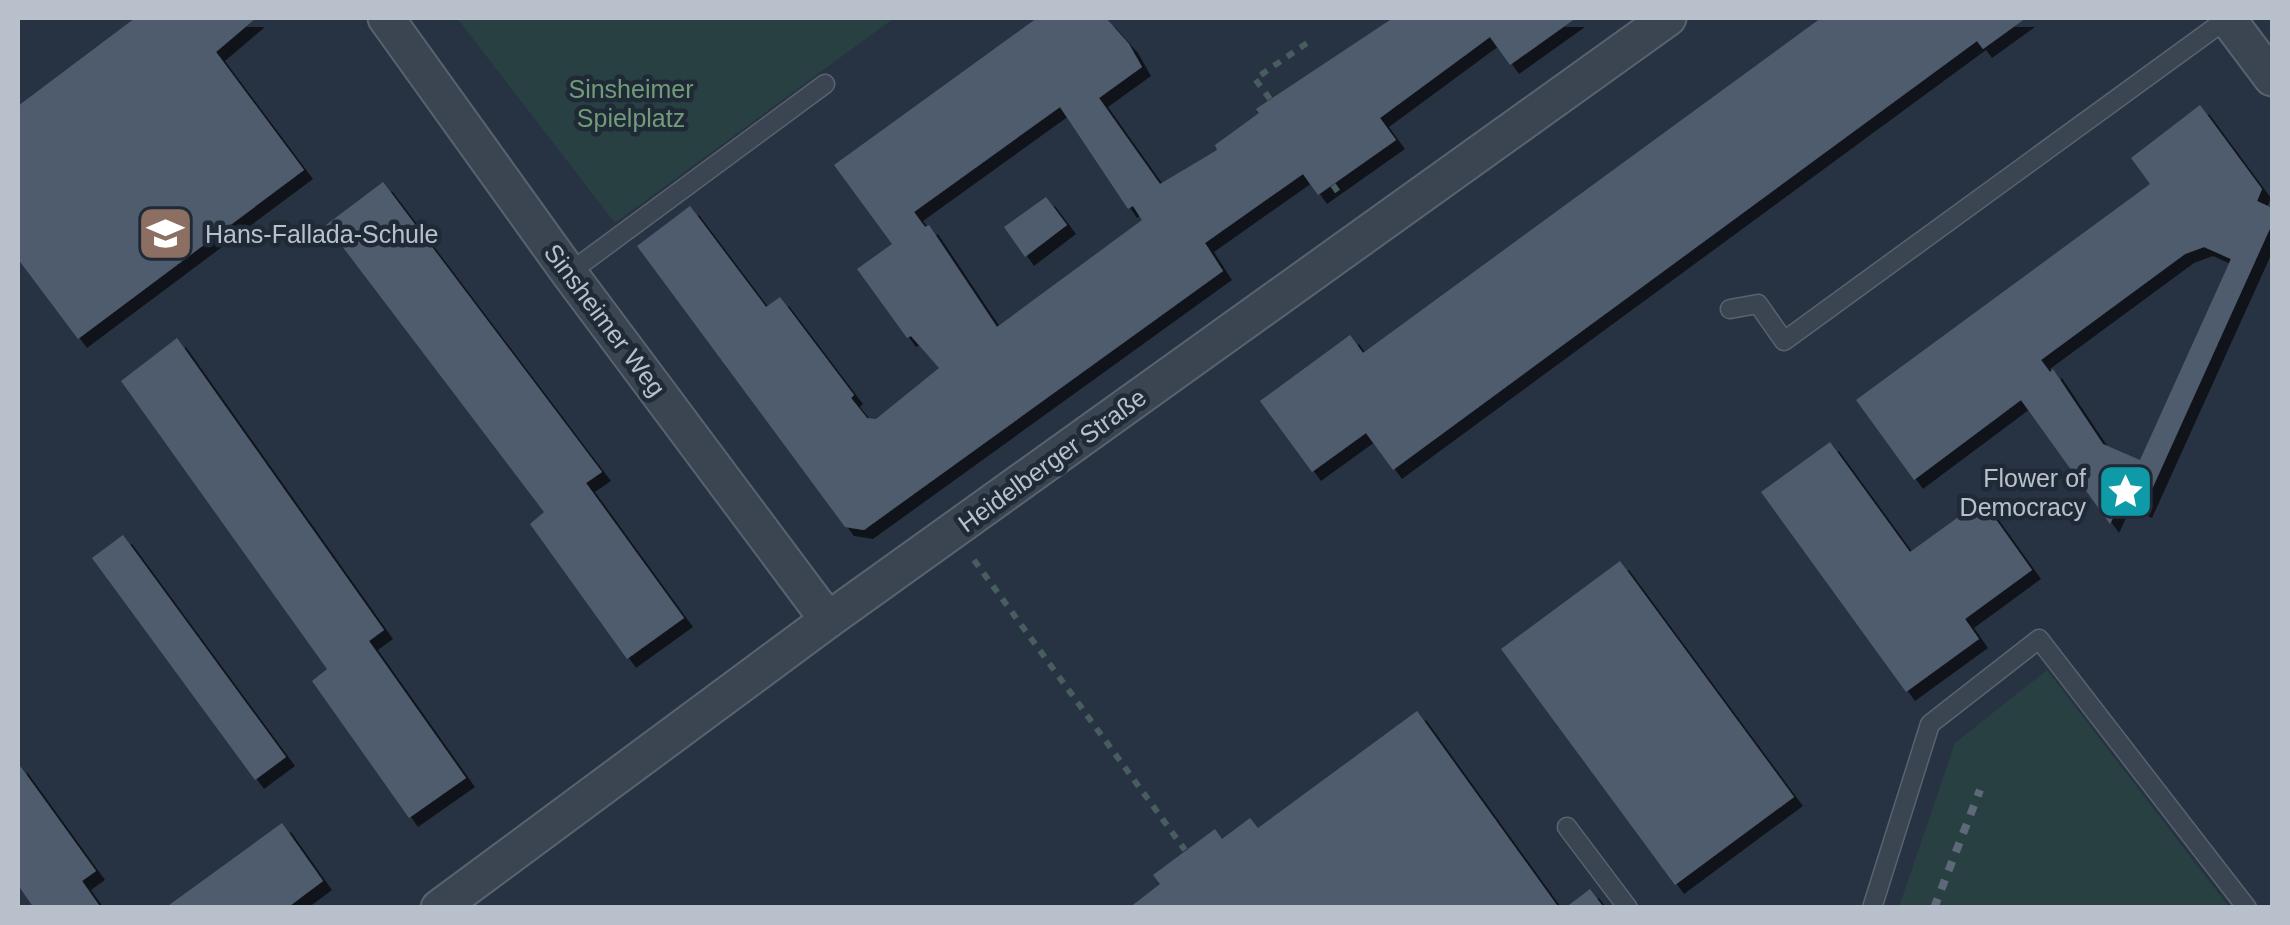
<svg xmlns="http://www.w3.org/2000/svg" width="2290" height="925" font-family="Arial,sans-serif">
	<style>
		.green { fill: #294043 }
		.building { fill: #505c6d; fill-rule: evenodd; filter: url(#shadow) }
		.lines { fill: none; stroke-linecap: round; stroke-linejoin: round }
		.service-casing { stroke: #59636f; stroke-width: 21 }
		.minor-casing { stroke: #59636f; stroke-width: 39 }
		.path { stroke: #475d60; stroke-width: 6; stroke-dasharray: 8 8; stroke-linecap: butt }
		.service { stroke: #3b4552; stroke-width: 18 }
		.minor { stroke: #3b4552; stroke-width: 35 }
		.rail { stroke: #5d6978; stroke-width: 8; stroke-dasharray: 10 10; stroke-linecap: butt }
		.labels { text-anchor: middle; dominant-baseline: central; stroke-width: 9; stroke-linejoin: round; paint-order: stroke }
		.park-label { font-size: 25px; fill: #709c79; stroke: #202a37 }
		.poi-label { font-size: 25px; fill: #b8c0cc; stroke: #202a37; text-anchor: start }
		.street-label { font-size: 25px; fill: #b8c0cc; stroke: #202a37 }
	</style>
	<defs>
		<filter id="shadow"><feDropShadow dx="9" dy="9" stdDeviation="0" flood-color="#0009"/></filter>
	</defs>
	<rect width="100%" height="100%" fill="#273342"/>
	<g class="green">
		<polygon points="457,18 894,18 615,223"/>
		<polygon points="2047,670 2229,907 1899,907 1955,743"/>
	</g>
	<g class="building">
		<polygon points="135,18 256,18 216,52 304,170 78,339 18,259 18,106"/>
		<path d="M1037,18h69l23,26 13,23 -43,31 61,86 57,-34 -2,-5 44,-32 -3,-4 137,-91h183l-66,47 -20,-28 -110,81 16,22 -78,55 -15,-21 -98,69 18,28 -359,259 -19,-3 -208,-281 53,-40 76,101 14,-10 74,98 -3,3 16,20 9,1 63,-51 -28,-32 -4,2 -50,-69 35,-25 -58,-79zM1060,107l68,102 5,-3 9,14 -145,107 -68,-102 -4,2 -11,-15z"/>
		<polygon points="1821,18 2026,18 1983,49 1977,41 1393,470 1366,433 1312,472 1260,401 1350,335 1363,353"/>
		<path d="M2200,105l62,84 -5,12 15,7v16l-129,285 -21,-10 -12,25 -89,-124 -107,80 -58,-80 294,-216 -19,-26zM2204,247l27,12 -91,201 -37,-16 -50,-75 -3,3 -9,-12 144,-106z"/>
		<polygon points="383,182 602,472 586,483 684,618 627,659 530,524 544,512 326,225"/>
		<polygon points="1046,197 1067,225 1025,257 1004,227"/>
		<polygon points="177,338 384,630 369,641 466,778 409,818 312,681 327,669 121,381"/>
		<polygon points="1830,442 1910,552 1982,500 2032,570 1965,619 1979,639 1906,692 1761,492"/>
		<polygon points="123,535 286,757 255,780 92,558"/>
		<polygon points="1620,561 1794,797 1675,885 1501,649"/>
		<polygon points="1417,711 1559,908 1129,908 1160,884 1153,875 1215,829 1222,839 1250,818 1258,828"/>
		<polygon points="18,763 96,871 82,881 101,908 34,908 18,885"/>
		<polygon points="282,823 323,881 287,908 165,908"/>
		<polygon points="1590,889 1604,908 1565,908"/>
	</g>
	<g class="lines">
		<defs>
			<g id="service">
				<polyline points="569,273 825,84"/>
				<polyline points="1730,309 1758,304 1784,341 2228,18"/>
				<polyline points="1567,827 1628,908"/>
				<polyline points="1872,908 1930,724 2039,639 2247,908"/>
			</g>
			<g id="minor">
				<polyline points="386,18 569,273 828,620"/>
				<polyline points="2227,18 2272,78"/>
				<polyline points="439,908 828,620 1668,18"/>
			</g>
		</defs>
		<use href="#service" class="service-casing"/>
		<use href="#minor" class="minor-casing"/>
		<g class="path">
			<polyline points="1270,99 1255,79 1307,43"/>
			<polyline points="1333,185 1342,198"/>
			<polyline points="974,560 1185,850"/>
		</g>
		<use href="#service" class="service"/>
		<use href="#minor" class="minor"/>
		<polyline class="rail" points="1934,908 1980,790"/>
	</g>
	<defs>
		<symbol id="school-square" viewBox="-11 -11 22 22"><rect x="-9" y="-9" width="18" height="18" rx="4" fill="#8d6e63" stroke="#202a37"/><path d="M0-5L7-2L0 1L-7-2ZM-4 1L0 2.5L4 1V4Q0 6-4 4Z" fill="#fff"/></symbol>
		<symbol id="sight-square" viewBox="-11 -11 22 22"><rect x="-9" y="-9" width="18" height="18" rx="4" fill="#0f9aa8" stroke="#202a37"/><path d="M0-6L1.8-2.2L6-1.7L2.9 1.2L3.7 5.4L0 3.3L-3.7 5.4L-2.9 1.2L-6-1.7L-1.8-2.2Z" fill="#fff"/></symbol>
	</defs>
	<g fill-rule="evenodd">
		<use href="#school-square" x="134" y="202" width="63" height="63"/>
		<use href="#sight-square" x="2094" y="460" width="63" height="63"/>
	</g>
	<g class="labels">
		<g class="park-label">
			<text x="631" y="89">Sinsheimer<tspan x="631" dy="29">Spielplatz</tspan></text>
		</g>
		<g class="poi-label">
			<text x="205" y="234">Hans-Fallada-Schule</text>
			<text x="2086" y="478" text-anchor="end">Flower of<tspan x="2086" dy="29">Democracy</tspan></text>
		</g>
		<g class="street-label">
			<text transform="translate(605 320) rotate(53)">Sinsheimer Weg</text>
			<text transform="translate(1052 460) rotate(-36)">Heidelberger Straße</text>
		</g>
	</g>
	<rect width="2290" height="925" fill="none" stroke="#b8c0cc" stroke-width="40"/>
</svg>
